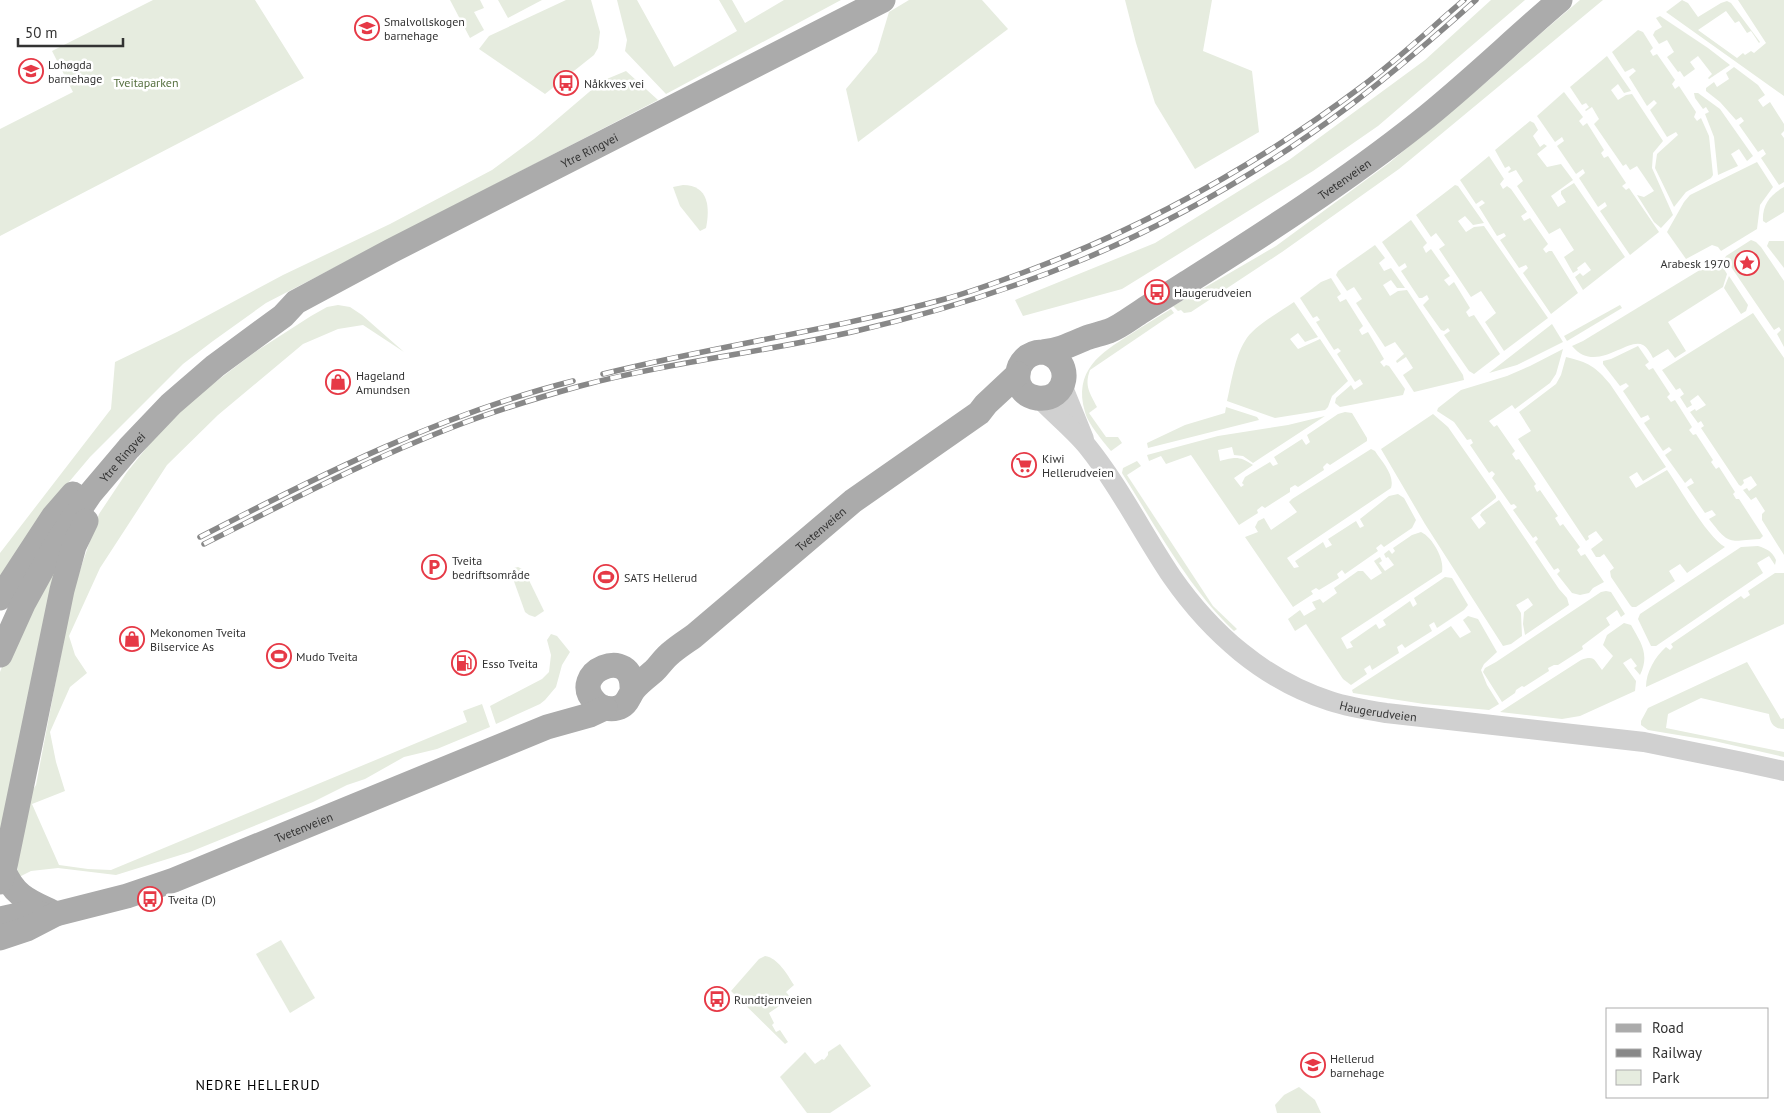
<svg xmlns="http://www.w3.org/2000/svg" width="1784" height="1113" font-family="'PT Sans',sans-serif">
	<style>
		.green { fill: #e6ecdf }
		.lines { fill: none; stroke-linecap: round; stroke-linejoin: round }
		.minor { stroke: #d0d0d0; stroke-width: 20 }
		.major { stroke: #ababab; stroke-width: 25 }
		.rail-casing { stroke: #888; stroke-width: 5.5 }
		.rail { stroke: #fff; stroke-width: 4; stroke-dasharray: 11; stroke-linecap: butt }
		.labels { text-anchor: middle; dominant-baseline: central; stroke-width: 5; stroke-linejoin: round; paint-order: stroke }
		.poi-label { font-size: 12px; fill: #333; stroke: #fff; text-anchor: start }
		.park-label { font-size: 12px; fill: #56703f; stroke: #fff }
		.street-label { font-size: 12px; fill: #333; stroke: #fff }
		.neighbourhood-label { font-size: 14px; letter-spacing: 1px; fill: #000; stroke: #fff }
	</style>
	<rect width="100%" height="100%" fill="#fff"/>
	<g class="green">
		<polygon points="153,0 255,0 304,78 0,236 0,129 73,92 52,51"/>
		<polygon points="450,0 480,0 484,8 474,12 484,30 470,38"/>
		<polygon points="498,0 542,0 508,18"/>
		<polygon points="566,0 591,0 600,32 598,48 594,55 545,94 479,49 489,36"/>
		<polygon points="617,0 637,0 674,67 737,31 719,0 732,0 745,23 784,0 841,0 666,94 625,51 627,40"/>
		<polygon points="909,0 982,0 1008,29 858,142 846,89 877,52 889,12"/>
		<polygon points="1125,0 1212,0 1203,51 1252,71 1259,132 1195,169 1155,103 1136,43"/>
		<polygon points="1491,0 1525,0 1378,126 1313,171 1122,289 1023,316 1015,300 1155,243 1289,160 1425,60"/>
		<polygon points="1580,0 1603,0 1399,169 1282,252 1191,312 1184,313 1181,310 1178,311 1173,306 1276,246 1389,163 1490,79 1539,35"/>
		<polygon points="1682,0 1688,3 1698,17 1721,3 1727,1 1731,3 1760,42 1759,43 1751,31 1747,33 1739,21 1735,23 1726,11 1698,30 1737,58 1743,53 1745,55 1751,51 1754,53 1766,43 1738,0 1784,0 1784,96 1666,12"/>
		<polygon points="1660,16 1708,48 1730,65 1709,79 1708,78 1712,74 1698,56 1690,62 1695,69 1684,77 1680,71 1678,72 1667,57 1674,52 1667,40 1659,44 1653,35 1655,31 1662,27 1656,18"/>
		<polygon points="1638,30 1643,32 1653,48 1650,51 1653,56 1657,54 1675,80 1672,84 1675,89 1679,86 1696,112 1694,117 1697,121 1701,118 1709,136 1713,175 1711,178 1686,192 1674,207 1655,168 1657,154 1678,135 1676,132 1667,137 1650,110 1657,103 1654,100 1647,106 1629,77 1636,71 1633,68 1625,72 1612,52"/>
		<polygon points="1607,56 1631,91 1624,93 1618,84 1611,90 1618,100 1626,95 1632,94 1663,141 1653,153 1652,168 1673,215 1661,228 1654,222 1637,195 1644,197 1654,191 1637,166 1630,170 1626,164 1623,166 1594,124 1599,119 1592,107 1586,111 1585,110 1589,107 1586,103 1582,105 1570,87"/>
		<polygon points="1734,67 1758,85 1765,95 1758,100 1763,107 1770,102 1784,124 1784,131 1781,134 1784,138 1784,182 1779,185 1761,158 1766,154 1763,149 1758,152 1739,125 1744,121 1741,117 1736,120 1720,102 1706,91 1706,88 1714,82 1717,87 1729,79 1726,73"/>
		<polygon points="626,71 658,100 266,303 213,341 183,364 90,457 42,514 0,576 0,553 111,409 115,362 177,332 283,275 390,224 492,170 534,139 602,81"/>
		<polygon points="1564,92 1583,117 1579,121 1583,126 1587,123 1604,150 1601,153 1604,158 1608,156 1626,183 1622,186 1626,190 1629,188 1659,232 1630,255 1600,211 1607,206 1605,202 1598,207 1579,178 1585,173 1583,169 1576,174 1557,146 1564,141 1562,137 1555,142 1537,116"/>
		<polygon points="1694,93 1698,93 1720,109 1753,156 1747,161 1739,149 1731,154 1738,166 1718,175 1714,137 1705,114 1709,112 1706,107 1703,109 1695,98"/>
		<polygon points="1530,121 1534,123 1538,130 1533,136 1540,147 1544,144 1547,146 1537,154 1547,167 1561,164 1573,180 1551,196 1558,207 1566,202 1561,194 1561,191 1574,183 1625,257 1583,290 1575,277 1580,273 1583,276 1591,270 1585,262 1577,268 1578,270 1573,273 1564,257 1574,250 1560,228 1549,234 1517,186 1523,181 1516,170 1509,173 1508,172 1511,169 1509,166 1505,168 1495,150"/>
		<polygon points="1489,156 1504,179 1500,184 1503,189 1507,186 1511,189 1527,212 1521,216 1524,221 1530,218 1548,244 1543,249 1546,253 1549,251 1552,251 1578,293 1551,314 1523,273 1528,268 1526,265 1519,268 1500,240 1506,236 1504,233 1497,236 1479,207 1485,203 1482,200 1476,204 1460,180"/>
		<polygon points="1757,162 1773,187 1760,205 1757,229 1721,251 1718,247 1712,245 1686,259 1667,232 1684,202 1690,195"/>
		<path d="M683,185c26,0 27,23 23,43l-6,3 -20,-25 -7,-19z"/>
		<polygon points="1455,185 1458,186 1484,223 1473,225 1465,216 1458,221 1466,232 1474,227 1484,226 1548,318 1504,351 1485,322 1496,313 1481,291 1471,297 1439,249 1445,245 1436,233 1431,237 1416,215"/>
		<path d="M1784,187v25l-18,11 -3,-2c-1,-16 7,-26 21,-34z"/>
		<polygon points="1411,220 1427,243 1423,247 1426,253 1431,249 1450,276 1444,280 1449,286 1454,282 1470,308 1466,312 1469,317 1474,315 1500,354 1474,374 1469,371 1444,335 1450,331 1448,328 1444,331 1441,330 1423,305 1429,299 1427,295 1422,298 1419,298 1401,271 1407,267 1405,263 1399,267 1382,242"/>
		<polygon points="1751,240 1756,242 1761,247 1784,281 1784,347 1777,334 1781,330 1779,327 1774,330 1725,258 1726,256"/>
		<polygon points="1769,241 1784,241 1784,268 1767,246"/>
		<polygon points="1375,245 1385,258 1379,263 1384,271 1391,268 1405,288 1397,288 1391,280 1383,285 1390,296 1398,291 1407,290 1463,375 1464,380 1414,392 1403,375 1413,368 1406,357 1397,363 1396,361 1404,354 1395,342 1385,347 1356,303 1362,299 1354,287 1347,291 1336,275 1338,271"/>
		<path d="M1719,261l8,13 -4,13 -55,35 18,29 -11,7 -7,-9 -15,9c-2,-4 -6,-11 -10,-13 -16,-8 -47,30 -71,1l11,-5 130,-79z"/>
		<polygon points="1729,276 1748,305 1746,311 1741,314 1724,288"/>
		<polygon points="1331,278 1341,294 1337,297 1340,302 1346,299 1363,326 1359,330 1362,335 1368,332 1384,359 1380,362 1384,367 1386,365 1389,366 1405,389 1403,395 1340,407 1335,403 1336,398 1351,385 1354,390 1363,384 1360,379 1355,382 1337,354 1341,351 1338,348 1334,350 1316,322 1320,320 1317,316 1313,318 1300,298 1321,282"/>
		<path d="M1294,302l24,35 -13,5 -7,-9 -8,6 8,10 22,-10 28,42 -16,15 -4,11 -3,3 -50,8 -48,-17c4,-17 8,-45 18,-60 8,-15 35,-29 49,-39z"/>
		<path d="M338,305l12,2 12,8 42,37 -41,-27 -25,4 -35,15 -85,71 -51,50 -67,103 -31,68 6,19 12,18 -17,14 -20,45 6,30 9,29 -33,13 27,61 29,4 23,1 356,-148 -4,-11 19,-7 8,23 -53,22 -33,8 -39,22 -18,6 -34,17 -123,50 -74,23 -58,-7 -27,3 -12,6c-5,-14 1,-64 8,-78 2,-5 6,-9 9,-14l37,-194 26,-77 28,-42 29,-36 37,-37 62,-47 56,-36 16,-9z"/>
		<polygon points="1620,305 1622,308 1567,341 1564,336"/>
		<path d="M1171,309l3,4 -84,57c-6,16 0,23 7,37l-8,6 17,24h12l4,6 -11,8c-8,-10 -23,-27 -26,-39 -12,-41 15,-59 46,-78 13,-9 27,-17 40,-25z"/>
		<polygon points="1753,313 1784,358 1784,555 1762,520 1762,514 1765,511 1756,497 1751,500 1743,490 1747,488 1749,491 1757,485 1751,476 1743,480 1744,483 1741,486 1739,485 1701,428 1704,426 1701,421 1698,423 1690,412 1695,409 1696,411 1706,405 1698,395 1690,401 1692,405 1687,408 1680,397 1684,394 1680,388 1676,390 1662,370"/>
		<polygon points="1552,324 1563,342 1517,365 1489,373"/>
		<path d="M1638,346l11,16 -4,3 4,5 4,-2 17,26 -3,3 4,5 4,-2 17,27 -3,3 4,5 3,-1 17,26 -2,2 5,7 3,-2 16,25 -2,2 3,5h3l24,37 -3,3c-32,2 -30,7 -51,-20l7,-4 -4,-5 -7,3 -18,-26 7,-4 -3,-5 -6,5 -20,-28 7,-5 -3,-3 -6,4 -19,-28 6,-4 -2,-4 -7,3 -18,-27 6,-5 -3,-3 -6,3 -17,-22v-3l8,-2z"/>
		<polygon points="1563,349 1556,374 1550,383 1515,409 1512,405 1489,421 1494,427 1497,425 1515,451 1512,454 1516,460 1519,459 1536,484 1534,486 1537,492 1540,490 1558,516 1555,518 1560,526 1563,524 1580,547 1577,550 1581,556 1585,554 1604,582 1593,588 1589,593 1580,595 1572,593 1557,574 1560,571 1558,568 1554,570 1535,542 1538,539 1536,536 1533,538 1513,510 1517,507 1514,504 1511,505 1492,478 1495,474 1492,471 1489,473 1470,445 1473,443 1471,439 1467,440 1454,422 1437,411 1438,408 1461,390 1507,376 1530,366"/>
		<path d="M1566,357c22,5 30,10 44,27l56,83 -23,14 -6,-9 -8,5 7,11 31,-18c13,18 40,67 58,77l-38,26 -7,-9 -11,7 6,10 -39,26h-4l-2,-2 -19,-28 -1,-6 4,-3 -10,-14 -4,3h-4l-5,-8 12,-9 -7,-9 -8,5 1,3 -3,2 -68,-102 13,-8 -12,-19 37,-28 5,-9z"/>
		<polygon points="1226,407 1257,417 1259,420 1148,448 1147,443 1185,425 1225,413"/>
		<path d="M1345,412l7,1 15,25v3l-37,24 -3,-2 -4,4 1,3 -26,17 -3,-2 -5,3v4l-25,16 -3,-2 -5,4 1,3 -19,12 -48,-70 -25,9 -5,-8 -12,5 -2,-6 71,-19 70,-11 37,-9 -72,47 -10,-7 -9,-1 -2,-8 -14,3 2,11c16,-4 19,-5 33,4l-19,13 7,9 3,-2 -2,-2 3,-6 25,-15 3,4 5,-2 -4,-7 28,-18 4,6 4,-3 -3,-7 31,-21z"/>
		<polygon points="1433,414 1448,427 1496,496 1496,498 1471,518 1479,529 1486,523 1480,515 1482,512 1499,500 1559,589 1567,598 1569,605 1525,635 1523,624 1524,612 1533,605 1528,598 1516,605 1521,613 1522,636 1511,644 1503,646 1425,524 1381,449"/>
		<path d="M1371,449l4,2c7,11 20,24 16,37l-104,70 7,10 5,-1 -4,-6 28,-19 3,6 6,-3 -4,-6 28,-18 4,7 4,-2 -4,-7 29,-23 9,-2 6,4 12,22 -4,8 -28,19 -3,-3 -5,4 2,3 -33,23 -3,-4 -5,4 2,4 -20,12 -3,-2 -5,3 2,3 -20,13 -48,-70 13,-5 -3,-5 3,-6 6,-3 7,12 26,-18 -8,-10 3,-3z"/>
		<path d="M1137,461l4,5 -14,9 86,131 24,23 -3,2c-47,-45 -77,-103 -112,-158l1,-5z"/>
		<path d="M1421,532c11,5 24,27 21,40l-101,66 6,11 6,-2 -3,-5 26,-18 3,5 7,-4 -3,-5 27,-19 3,6 4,-3 -3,-6 31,-21 7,1 16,27 -4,5 -27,18 -3,-6 -5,3 3,6 -27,17 -3,-4 -5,3 2,6 -27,17 -2,-5 -6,4 3,5 -16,11 -8,-6 -37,-55 -11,7 -7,-12 12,-9 4,6 12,-7 -4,-7 8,-3 3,4 14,-10 -3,-5 24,-17h5l8,9 11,-7 -8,-12 6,-4 2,4 -3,2 6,8 9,-6 -6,-8 -2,1 -2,-4 5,-4 3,4 3,-3 -2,-3 19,-13z"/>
		<polygon points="65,539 0,848 0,672 12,641"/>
		<path d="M1758,546c9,3 14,5 18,14l-1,5 -6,-9 -12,7 6,10 -107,73h-5l-13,-27 2,-5 101,-67z"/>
		<polygon points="518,567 524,570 544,611 535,617 529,615 525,612 511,573 514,568"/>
		<path d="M1775,573h9v51l-138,63c0,-15 9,-30 20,-40l4,3 3,-3 -2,-3 70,-48 3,3 6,-4 -2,-4z"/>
		<polygon points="1606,591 1611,592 1625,614 1621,617 1617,610 1606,618 1610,625 1582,646 1583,649 1558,665 1554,665 1548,668 1549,671 1524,687 1522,686 1516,690 1515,693 1502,702 1483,672 1485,668 1496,662 1601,592"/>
		<polygon points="1468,616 1478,619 1497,652 1484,664 1481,670 1487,685 1499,704 1489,710 1424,704 1353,693 1352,690 1451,626 1460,638 1471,632 1463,620"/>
		<path d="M1624,623l7,2c10,18 19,29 9,50l-6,-7 3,-2 -6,-8 -8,5 13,18 -1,10 -55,25 -18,3 -62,-7 81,-52c14,-5 13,0 21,10l11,-14 -10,-11 4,-10z"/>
		<polygon points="551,634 557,636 570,652 562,665 556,687 545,700 540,704 496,724 490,706 542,679 549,672 551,655 547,640"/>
		<path d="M1747,662l34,57 3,-1v11c-10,0 -14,-6 -15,-15l-68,-16 -33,16 -2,14 118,24v5l-70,-16 -66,-11 -7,-5v-4l7,-13z"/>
		<polygon points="281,940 315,998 290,1013 256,954"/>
		<path d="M765,956c13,2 22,18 29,29l-8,7 5,6 -22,15 5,10 -2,2 4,7 4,-2 8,12 -3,2 -54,-53 28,-32z"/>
		<polygon points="840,1044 871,1086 830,1113 807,1113 780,1077 805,1052 815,1064 822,1059 824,1060 828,1055 828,1052"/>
		<polygon points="1299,1087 1315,1100 1321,1113 1277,1113 1275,1105 1284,1095"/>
	</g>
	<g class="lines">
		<g class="minor">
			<polyline points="1062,385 1084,439"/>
			<path id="s1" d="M1039,398c15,16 35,32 48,48 33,41 56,88 85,131 39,56 92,103 158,124 18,6 37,9 56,12l258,29 99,20 41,9"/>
		</g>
		<g class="major">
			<path id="s2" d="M1044,352c31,8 24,50 -7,46 -28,-4 -25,-45 5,-46 16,-1 30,-8 44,-14 7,-3 15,-4 23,-7 11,-4 22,-13 33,-20 15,-10 31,-19 46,-29 79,-50 158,-101 231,-159 49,-39 94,-83 141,-123"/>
			<polyline points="0,598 53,517 73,494"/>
			<path id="s3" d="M0,655l23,-51 32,-58 35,-52 39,-46 42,-44 44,-38 68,-50 13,-14 95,-51 492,-251"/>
			<path id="s4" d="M632,691c3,-49 -67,-18 -36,12 5,5 14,7 21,5 11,-3 11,-11 17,-19 6,-7 13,-12 20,-18 6,-6 11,-14 18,-19 7,-6 15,-11 22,-16l159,-135 126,-88 7,-9 32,-30"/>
			<path d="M4,871c11,27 28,31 52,43"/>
			<polyline points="0,882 4,871 62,590 74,546 86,521"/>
			<polyline points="0,919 23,914 41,914"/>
			<path id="s5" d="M0,938l27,-9 29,-15 71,-18 47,-16 373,-153 43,-12 15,-7"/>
		</g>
		<defs>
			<g id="rail">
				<path d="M603,374c113,-28 229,-44 342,-75 26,-7 52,-17 77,-26 122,-45 235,-108 339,-186 36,-27 69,-58 103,-87"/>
				<path d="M200,537c120,-62 242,-123 373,-156"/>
				<path d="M204,544c82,-41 163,-84 249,-117 41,-16 84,-29 127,-41 91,-24 185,-34 276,-55 78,-18 155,-42 228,-72 95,-40 186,-93 268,-155 43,-33 84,-68 124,-104"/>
			</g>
		</defs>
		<use href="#rail" class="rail-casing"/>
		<use href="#rail" class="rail"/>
	</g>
	<defs>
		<symbol id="school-ring" viewBox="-11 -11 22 22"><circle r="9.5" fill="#fff" stroke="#e63946" stroke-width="1.5"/><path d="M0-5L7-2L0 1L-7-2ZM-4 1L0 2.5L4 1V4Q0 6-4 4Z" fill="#e63946"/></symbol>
		<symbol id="bus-ring" viewBox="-11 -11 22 22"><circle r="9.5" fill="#fff" stroke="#e63946" stroke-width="1.5"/><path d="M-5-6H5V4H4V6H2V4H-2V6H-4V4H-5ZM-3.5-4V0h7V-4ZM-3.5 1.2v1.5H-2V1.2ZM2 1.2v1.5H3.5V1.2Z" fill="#e63946"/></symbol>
		<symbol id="sight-ring" viewBox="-11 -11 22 22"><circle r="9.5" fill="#fff" stroke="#e63946" stroke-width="1.5"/><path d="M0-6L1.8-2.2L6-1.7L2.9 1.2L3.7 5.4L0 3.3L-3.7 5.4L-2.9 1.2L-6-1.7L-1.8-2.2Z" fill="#e63946"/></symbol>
		<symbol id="shop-ring" viewBox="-11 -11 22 22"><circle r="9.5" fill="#fff" stroke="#e63946" stroke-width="1.5"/><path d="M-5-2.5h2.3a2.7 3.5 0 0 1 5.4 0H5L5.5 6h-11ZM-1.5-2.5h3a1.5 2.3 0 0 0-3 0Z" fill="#e63946"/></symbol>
		<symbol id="supermarket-ring" viewBox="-11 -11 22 22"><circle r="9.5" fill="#fff" stroke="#e63946" stroke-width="1.5"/><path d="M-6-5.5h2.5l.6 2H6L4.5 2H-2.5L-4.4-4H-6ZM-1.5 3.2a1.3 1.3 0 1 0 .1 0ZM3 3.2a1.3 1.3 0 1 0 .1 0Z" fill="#e63946"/></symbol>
		<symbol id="parking-ring" viewBox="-11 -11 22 22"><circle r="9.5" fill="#fff" stroke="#e63946" stroke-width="1.5"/><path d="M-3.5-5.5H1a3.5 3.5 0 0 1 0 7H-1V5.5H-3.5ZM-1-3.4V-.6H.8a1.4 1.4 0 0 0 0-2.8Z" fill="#e63946"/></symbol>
		<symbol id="stadium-ring" viewBox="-11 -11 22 22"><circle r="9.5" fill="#fff" stroke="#e63946" stroke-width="1.5"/><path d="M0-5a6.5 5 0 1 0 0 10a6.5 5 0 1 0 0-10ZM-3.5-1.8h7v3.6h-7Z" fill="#e63946"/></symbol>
		<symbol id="fuel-ring" viewBox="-11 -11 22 22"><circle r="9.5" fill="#fff" stroke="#e63946" stroke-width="1.5"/><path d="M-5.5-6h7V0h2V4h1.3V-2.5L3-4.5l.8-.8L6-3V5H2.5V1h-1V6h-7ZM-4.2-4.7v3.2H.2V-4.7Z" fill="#e63946"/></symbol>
	</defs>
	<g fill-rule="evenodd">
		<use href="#school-ring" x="353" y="14" width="28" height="28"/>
		<use href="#school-ring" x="17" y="57" width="28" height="28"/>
		<use href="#bus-ring" x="552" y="69" width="28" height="28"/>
		<use href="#sight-ring" x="1733" y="249" width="28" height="28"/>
		<use href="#bus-ring" x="1143" y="278" width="28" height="28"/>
		<use href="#shop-ring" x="324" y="368" width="28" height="28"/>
		<use href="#supermarket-ring" x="1010" y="451" width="28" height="28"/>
		<use href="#parking-ring" x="420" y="553" width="28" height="28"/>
		<use href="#stadium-ring" x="592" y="563" width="28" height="28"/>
		<use href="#shop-ring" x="118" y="625" width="28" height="28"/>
		<use href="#stadium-ring" x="265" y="642" width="28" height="28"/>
		<use href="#fuel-ring" x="450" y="649" width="28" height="28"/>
		<use href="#bus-ring" x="136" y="885" width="28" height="28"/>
		<use href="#bus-ring" x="703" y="985" width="28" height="28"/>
		<use href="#school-ring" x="1299" y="1051" width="28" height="28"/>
	</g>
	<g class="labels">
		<g class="poi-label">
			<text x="384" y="21">Smalvollskogen<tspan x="384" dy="14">barnehage</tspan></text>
			<text x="48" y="64">Lohøgda<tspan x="48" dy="14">barnehage</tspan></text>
			<text x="584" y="83">Nåkkves vei</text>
			<text x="1730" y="263" text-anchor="end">Arabesk 1970</text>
			<text x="1174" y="292">Haugerudveien</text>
			<text x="356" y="375">Hageland<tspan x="356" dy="14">Amundsen</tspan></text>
			<text x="1042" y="458">Kiwi<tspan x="1042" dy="14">Hellerudveien</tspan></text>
			<text x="452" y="560">Tveita<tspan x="452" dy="14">bedriftsområde</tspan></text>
			<text x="624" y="577">SATS Hellerud</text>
			<text x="150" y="632">Mekonomen Tveita<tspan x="150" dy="14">Bilservice As</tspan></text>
			<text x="296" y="656">Mudo Tveita</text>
			<text x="482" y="663">Esso Tveita</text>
			<text x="168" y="899">Tveita (D)</text>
			<text x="734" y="999">Rundtjernveien</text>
			<text x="1330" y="1058">Hellerud<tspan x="1330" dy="14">barnehage</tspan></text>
		</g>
		<g class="park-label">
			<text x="146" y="82">Tveitaparken</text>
		</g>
		<g class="street-label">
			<text stroke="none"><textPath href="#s3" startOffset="798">Ytre Ringvei</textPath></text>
			<text stroke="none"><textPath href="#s2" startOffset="494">Tvetenveien</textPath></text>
			<text stroke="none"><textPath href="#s3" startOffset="234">Ytre Ringvei</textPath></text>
			<text stroke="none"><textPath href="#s4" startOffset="386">Tvetenveien</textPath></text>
			<text stroke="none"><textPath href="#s1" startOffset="478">Haugerudveien</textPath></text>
			<text stroke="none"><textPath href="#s5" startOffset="324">Tvetenveien</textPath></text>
		</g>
		<g class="neighbourhood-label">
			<text x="258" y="1085">NEDRE HELLERUD</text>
		</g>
	</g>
	<rect x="1606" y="1008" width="162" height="90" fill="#ffffff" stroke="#adadad"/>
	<rect x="1616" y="1024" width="25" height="8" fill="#ababab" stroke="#adadad"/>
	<text x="1652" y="1033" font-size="15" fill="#333333">Road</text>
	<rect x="1616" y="1049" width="25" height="8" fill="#888888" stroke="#adadad"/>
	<text x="1652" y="1058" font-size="15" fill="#333333">Railway</text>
	<rect x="1616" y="1070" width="25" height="15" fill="#e6ecdf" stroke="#adadad"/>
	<text x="1652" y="1083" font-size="15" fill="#333333">Park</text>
	<path d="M18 38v8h105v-8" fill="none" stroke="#333333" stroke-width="2.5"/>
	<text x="25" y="38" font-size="15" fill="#333333" stroke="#ffffff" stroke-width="4" paint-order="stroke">50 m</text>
</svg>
